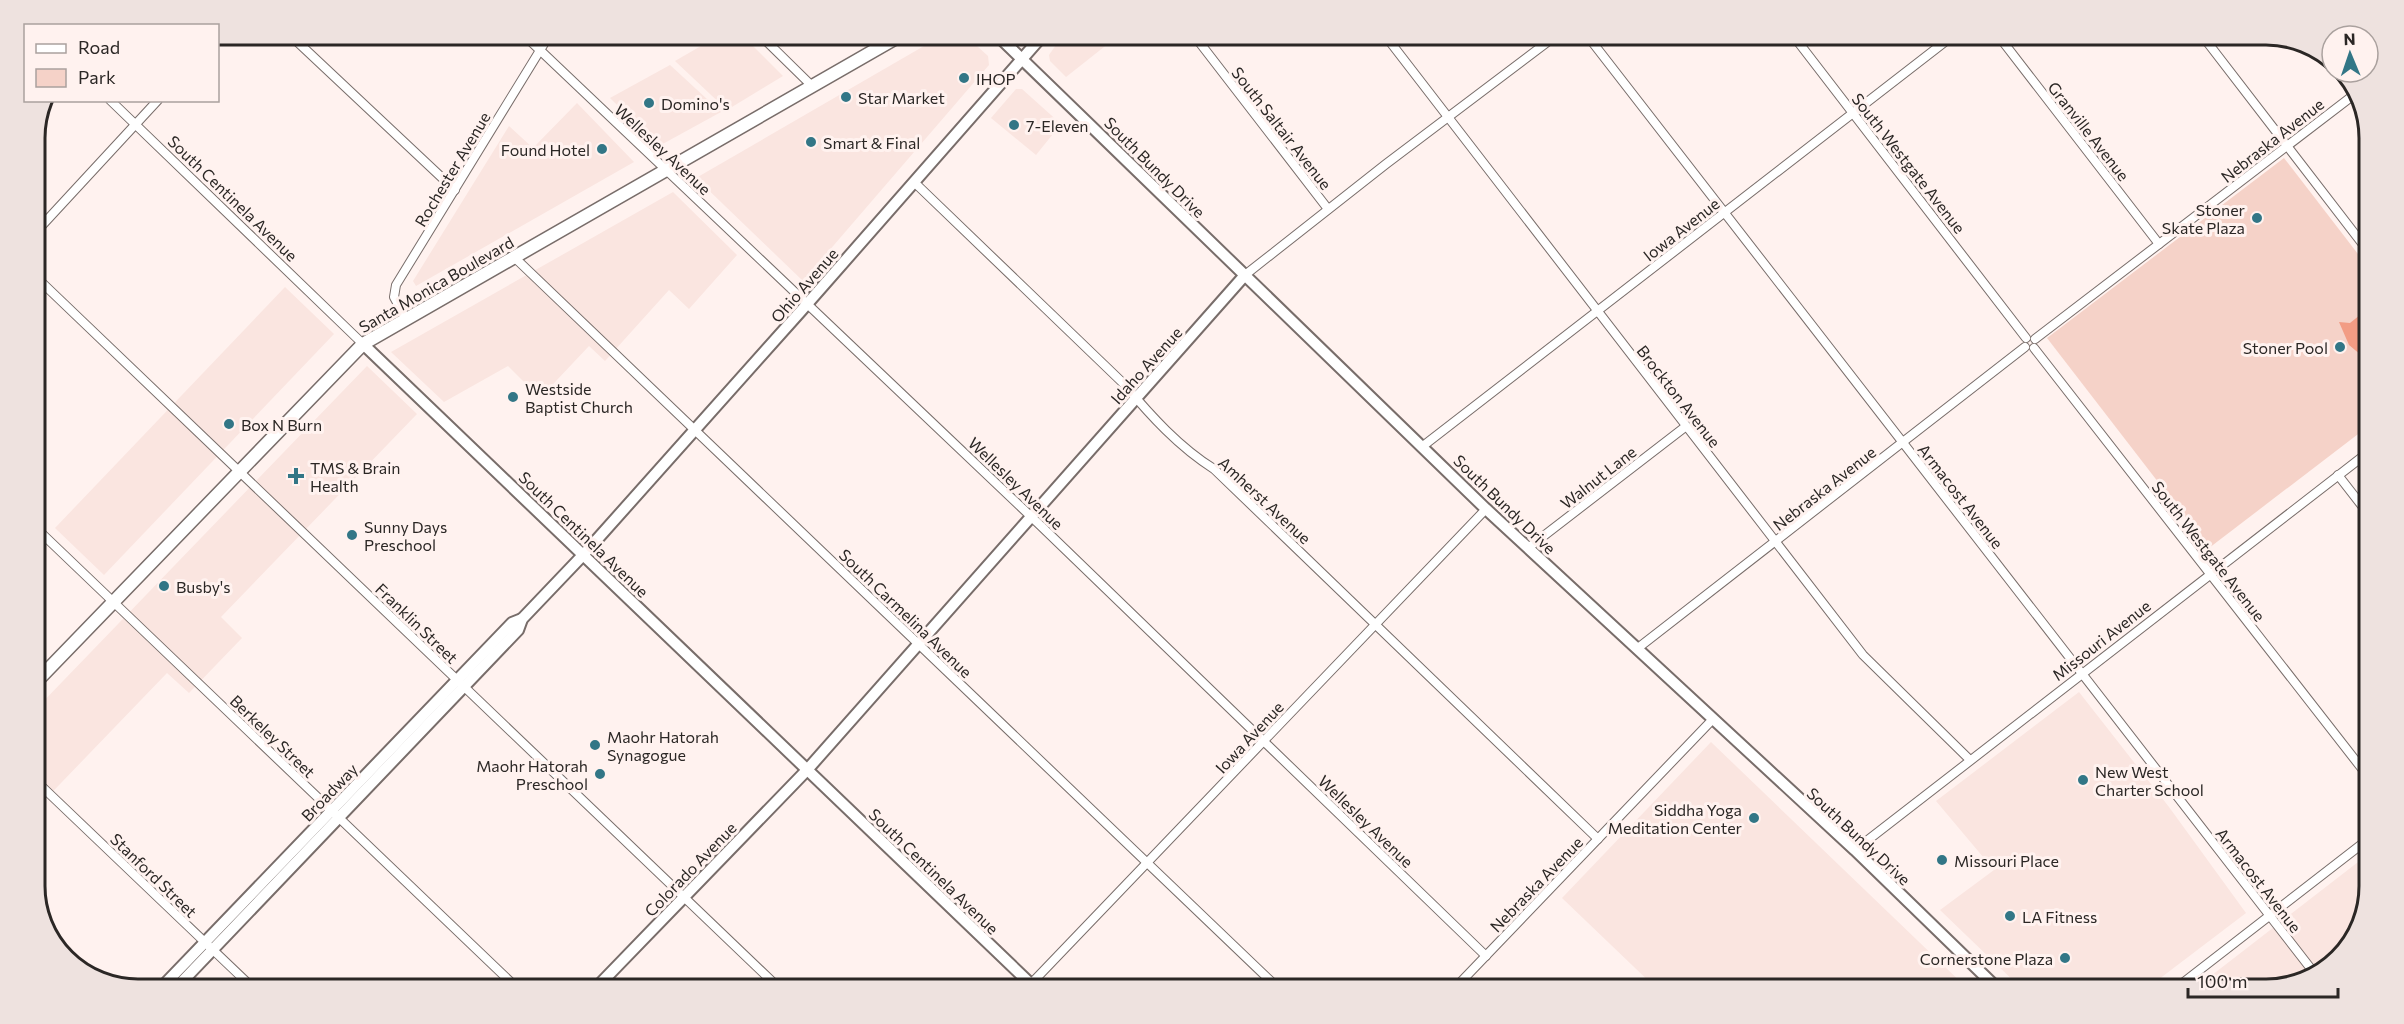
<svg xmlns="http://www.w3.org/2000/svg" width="2404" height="1024" font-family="Commissioner,sans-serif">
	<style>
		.built { fill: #fae5e0 }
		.green { fill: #f5d2c8 }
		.water { fill: #f29c84 }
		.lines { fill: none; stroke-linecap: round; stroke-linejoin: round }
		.street-casing { stroke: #786d6a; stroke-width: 10 }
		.secondary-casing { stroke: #786d6a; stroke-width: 14 }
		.primary-casing { stroke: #786d6a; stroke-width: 15 }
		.street { stroke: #fff; stroke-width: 8 }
		.secondary { stroke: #fff; stroke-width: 10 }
		.primary { stroke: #fff; stroke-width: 12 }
		.poi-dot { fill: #327686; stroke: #fff2ef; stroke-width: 2 }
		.labels { text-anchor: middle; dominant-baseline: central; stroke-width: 6; stroke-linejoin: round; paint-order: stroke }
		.poi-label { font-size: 16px; fill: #2b2725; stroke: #fff2ef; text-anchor: start }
		.street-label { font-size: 16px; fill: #2b2725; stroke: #fff2ef }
		.rim { fill: none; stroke: #2b2725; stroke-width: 3 }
	</style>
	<rect width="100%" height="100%" fill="#fff2ef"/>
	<g class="built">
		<polygon points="720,35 742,35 783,76 727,110 675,61"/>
		<polygon points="943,35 965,35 988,56 989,65 803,281 696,178"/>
		<polygon points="1063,35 1103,35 1109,43 1066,77 1050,61 1049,55"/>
		<polygon points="670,65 721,112 659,146 610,98"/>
		<polygon points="1016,89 1022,89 1061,124 1036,155 991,118"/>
		<polygon points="577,103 634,162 416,286 413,281 509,126 533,148"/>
		<polygon points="673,192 737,255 689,309 669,290 605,361 589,346 540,398 508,366 444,402 391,352"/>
		<polygon points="285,287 334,334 104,575 55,528"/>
		<polygon points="367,366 417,414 221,617 242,638 189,693 167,673 35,810 35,710"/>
		<polygon points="2079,692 2169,807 2246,913 2146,989 2022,989 1940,910 1994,870 1936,801"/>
		<polygon points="1711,742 1968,989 1657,989 1562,898"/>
		<polygon points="2362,859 2362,925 2324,972 2266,989 2194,989"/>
	</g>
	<polygon class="green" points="2284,158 2368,267 2366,428 2209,548 2047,338"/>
	<polygon class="water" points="2360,315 2367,325 2367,360 2349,345 2339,322 2350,323"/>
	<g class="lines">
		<defs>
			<g id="street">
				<polyline points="289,34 455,190"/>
				<polyline points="523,34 1041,526 1486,956"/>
				<polyline points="759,34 812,86"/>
				<polyline points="1193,34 1328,209"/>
				<polyline points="1384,34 1863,655 1969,759"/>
				<polyline points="1586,34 2315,974"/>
				<polyline points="1792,34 2026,338"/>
				<polyline points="1997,34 2159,244"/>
				<polyline points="2201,34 2368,251"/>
				<polyline points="110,100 363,344"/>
				<path d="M914,182l210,202c27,32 55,63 90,85l384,370"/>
				<polyline points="35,233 158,100"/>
				<polyline points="514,257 1279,989"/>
				<polyline points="1245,275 1386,164 1558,34"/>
				<polyline points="35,276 780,989"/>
				<polyline points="406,319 394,297 396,285 550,34"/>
				<polyline points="2035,339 2355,94"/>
				<polyline points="2034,348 2363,770"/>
				<polyline points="1423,446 1955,34"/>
				<polyline points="2338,475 2366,511"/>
				<polyline points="35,527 518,989"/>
				<polyline points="1528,548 1685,427"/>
				<polyline points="1638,648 2025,347"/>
				<polyline points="35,780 254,989"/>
				<polyline points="1855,850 2366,454"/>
				<polyline points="1026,989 1486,509"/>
				<polyline points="1454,989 1713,719"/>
				<polyline points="2175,989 2362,844"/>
			</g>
			<g id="secondary">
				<polyline points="996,34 1486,509 1855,850 1998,989"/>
				<polyline points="363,344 1036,989"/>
				<polyline points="160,989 512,623 522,619"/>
				<polyline points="175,989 518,630 522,619 584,554 800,312 1044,34"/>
				<polyline points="595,989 807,770 1245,275"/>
			</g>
			<polyline id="primary" points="35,683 363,344 903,34"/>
		</defs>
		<use href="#street" class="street-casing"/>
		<use href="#secondary" class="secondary-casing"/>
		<use href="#primary" class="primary-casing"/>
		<use href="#street" class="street"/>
		<use href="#secondary" class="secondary"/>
		<use href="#primary" class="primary"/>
	</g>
	<g class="poi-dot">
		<circle cx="964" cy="78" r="6"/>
		<circle cx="846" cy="97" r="6"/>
		<circle cx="649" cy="103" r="6"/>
		<circle cx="1014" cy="125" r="6"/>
		<circle cx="811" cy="142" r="6"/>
		<circle cx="602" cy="149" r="6"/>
		<circle cx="2257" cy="218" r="6"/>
		<circle cx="2340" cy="347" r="6"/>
		<circle cx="513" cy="397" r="6"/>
		<circle cx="229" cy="424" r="6"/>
		<path d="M293 467h6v6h6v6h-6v6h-6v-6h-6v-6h6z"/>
		<circle cx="352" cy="535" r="6"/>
		<circle cx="164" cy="586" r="6"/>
		<circle cx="595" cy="745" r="6"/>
		<circle cx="600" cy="774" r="6"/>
		<circle cx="2083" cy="780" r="6"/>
		<circle cx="1754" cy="818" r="6"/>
		<circle cx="1942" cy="860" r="6"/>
		<circle cx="2010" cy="916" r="6"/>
		<circle cx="2065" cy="958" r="6"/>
	</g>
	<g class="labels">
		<g class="poi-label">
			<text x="976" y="78">IHOP</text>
			<text x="858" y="97">Star Market</text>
			<text x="661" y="103">Domino's</text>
			<text x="1026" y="125">7-Eleven</text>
			<text x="823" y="142">Smart &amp; Final</text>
			<text x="590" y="149" text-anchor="end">Found Hotel</text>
			<text x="2245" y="209" text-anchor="end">Stoner<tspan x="2245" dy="18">Skate Plaza</tspan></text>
			<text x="2328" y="347" text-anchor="end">Stoner Pool</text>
			<text x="525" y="388">Westside<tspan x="525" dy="18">Baptist Church</tspan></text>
			<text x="241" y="424">Box N Burn</text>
			<text x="310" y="467">TMS &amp; Brain<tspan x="310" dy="18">Health</tspan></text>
			<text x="364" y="526">Sunny Days<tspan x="364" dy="18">Preschool</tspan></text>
			<text x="176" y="586">Busby's</text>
			<text x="607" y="736">Maohr Hatorah<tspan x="607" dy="18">Synagogue</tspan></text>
			<text x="588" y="765" text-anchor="end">Maohr Hatorah<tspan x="588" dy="18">Preschool</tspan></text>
			<text x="2095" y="771">New West<tspan x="2095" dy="18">Charter School</tspan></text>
			<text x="1742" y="809" text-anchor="end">Siddha Yoga<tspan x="1742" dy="18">Meditation Center</tspan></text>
			<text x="1954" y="860">Missouri Place</text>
			<text x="2022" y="916">LA Fitness</text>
			<text x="2053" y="958" text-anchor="end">Cornerstone Plaza</text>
		</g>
		<g class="street-label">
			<text transform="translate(1282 128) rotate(52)">South Saltair Avenue</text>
			<text transform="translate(2089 131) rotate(52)">Granville Avenue</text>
			<text transform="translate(2272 140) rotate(-38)">Nebraska Avenue</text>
			<text transform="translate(663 149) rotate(43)">Wellesley Avenue</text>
			<text transform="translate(1909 163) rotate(52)">South Westgate Avenue</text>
			<text transform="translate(1155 167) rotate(45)">South Bundy Drive</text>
			<text transform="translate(452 169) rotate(-59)">Rochester Avenue</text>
			<text transform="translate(233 198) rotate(44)">South Centinela Avenue</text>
			<text transform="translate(1681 229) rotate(-38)">Iowa Avenue</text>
			<text transform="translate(436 284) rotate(-30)">Santa Monica Boulevard</text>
			<text transform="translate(804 285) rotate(-49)">Ohio Avenue</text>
			<text transform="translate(1146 365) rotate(-48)">Idaho Avenue</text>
			<text transform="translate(1679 396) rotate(52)">Brockton Avenue</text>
			<text transform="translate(1598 477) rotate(-38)">Walnut Lane</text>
			<text transform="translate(1016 483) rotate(44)">Wellesley Avenue</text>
			<text transform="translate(1824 488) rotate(-38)">Nebraska Avenue</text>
			<text transform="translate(1961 496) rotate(52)">Armacost Avenue</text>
			<text transform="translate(1265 500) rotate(43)">Amherst Avenue</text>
			<text transform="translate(1505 504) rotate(44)">South Bundy Drive</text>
			<text transform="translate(584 534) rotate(44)">South Centinela Avenue</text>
			<text transform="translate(2209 551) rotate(52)">South Westgate Avenue</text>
			<text transform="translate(906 613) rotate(44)">South Carmelina Avenue</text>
			<text transform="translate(417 623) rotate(44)">Franklin Street</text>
			<text transform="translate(2101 640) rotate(-38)">Missouri Avenue</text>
			<text transform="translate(273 736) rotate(44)">Berkeley Street</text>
			<text transform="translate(1249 737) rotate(-47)">Iowa Avenue</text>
			<text transform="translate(329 792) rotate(-46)">Broadway</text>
			<text transform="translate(1366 821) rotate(44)">Wellesley Avenue</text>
			<text transform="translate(1859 836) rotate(43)">South Bundy Drive</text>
			<text transform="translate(690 869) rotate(-46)">Colorado Avenue</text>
			<text transform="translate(934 871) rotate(44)">South Centinela Avenue</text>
			<text transform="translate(154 875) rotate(44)">Stanford Street</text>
			<text transform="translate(2259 880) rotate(52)">Armacost Avenue</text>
			<text transform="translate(1536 884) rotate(-46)">Nebraska Avenue</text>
		</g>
	</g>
	<path d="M0 0H2404V1024H0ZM138 45H2266A93 93 0 0 1 2359 138V886A93 93 0 0 1 2266 979H138A93 93 0 0 1 45 886V138A93 93 0 0 1 138 45Z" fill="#eee2df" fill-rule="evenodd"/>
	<path class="rim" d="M138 45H2266A93 93 0 0 1 2359 138V886A93 93 0 0 1 2266 979H138A93 93 0 0 1 45 886V138A93 93 0 0 1 138 45Z"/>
	<rect x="24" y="24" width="195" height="78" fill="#fff2ef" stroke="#aaa19e" stroke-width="1.5"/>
	<rect x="36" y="44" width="30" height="9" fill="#ffffff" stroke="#aaa19e" stroke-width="1.5"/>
	<text x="78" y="54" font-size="18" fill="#2b2725">Road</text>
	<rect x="36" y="69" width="30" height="18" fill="#f5d2c8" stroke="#aaa19e" stroke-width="1.5"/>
	<text x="78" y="84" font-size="18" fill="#2b2725">Park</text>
	<g transform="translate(2350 54) rotate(358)"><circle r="28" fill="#fff2ef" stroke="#aaa19e" stroke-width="1.5"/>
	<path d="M0-4.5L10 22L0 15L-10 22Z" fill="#327686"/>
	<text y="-9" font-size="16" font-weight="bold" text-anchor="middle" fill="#2b2725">N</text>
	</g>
	<path d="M2188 988v9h150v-9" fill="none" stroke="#2b2725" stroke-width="3"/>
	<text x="2197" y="988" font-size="18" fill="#2b2725" stroke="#fff2ef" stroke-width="4.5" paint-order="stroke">100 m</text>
</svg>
